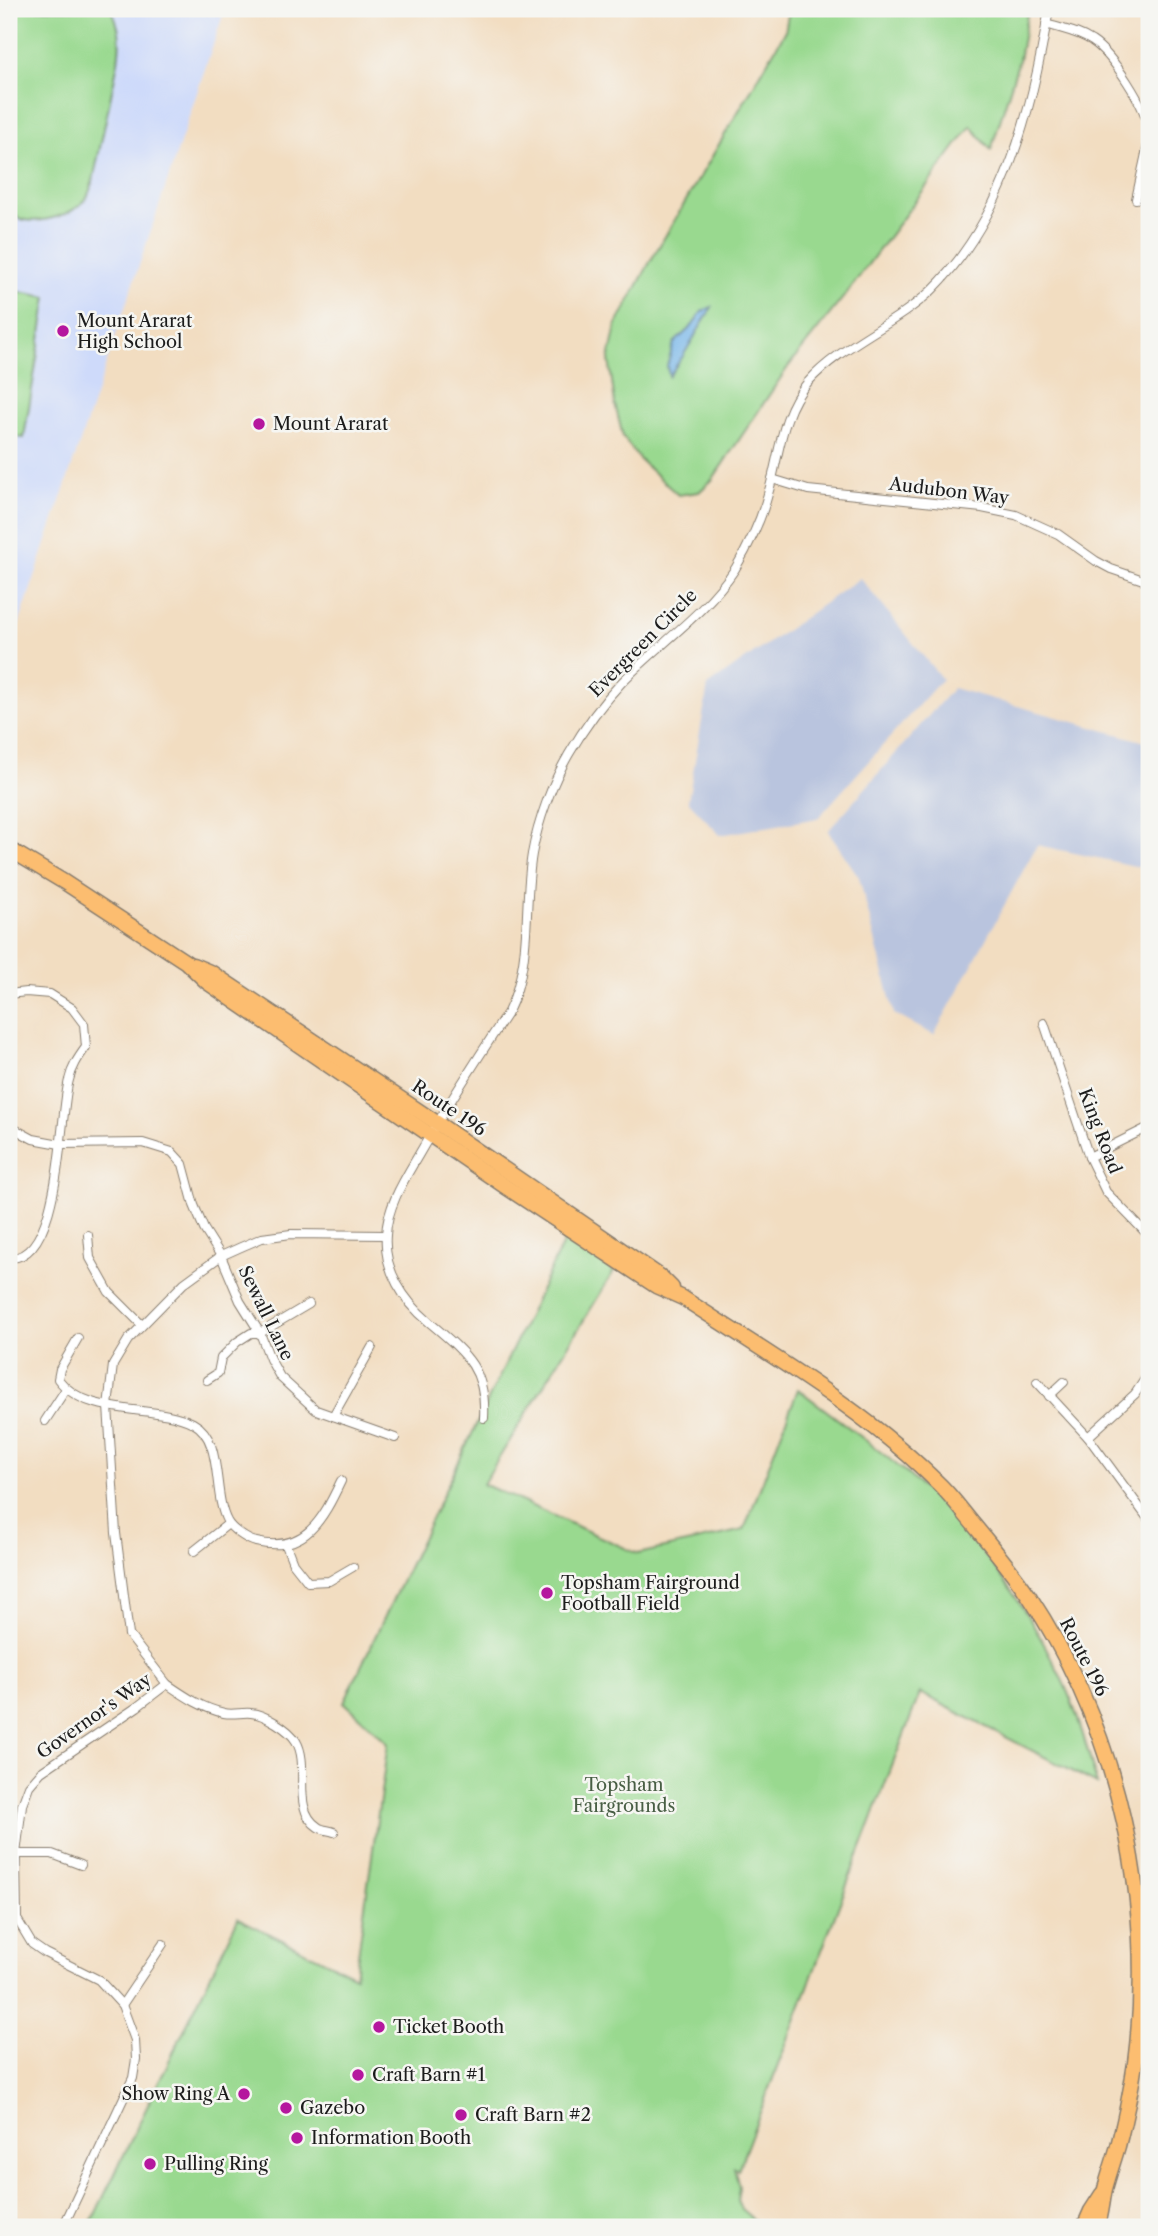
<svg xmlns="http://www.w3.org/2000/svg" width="1158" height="2236" font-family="'Libre Caslon Text',serif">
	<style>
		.built { fill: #cedafa }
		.industrial { fill: #b9c4de }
		.green { fill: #99d98f; stroke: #5a7a56; stroke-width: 2 }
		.water { fill: #75b5e9; stroke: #486882; stroke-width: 2 }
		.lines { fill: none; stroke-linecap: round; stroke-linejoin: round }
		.minor-casing { stroke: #877c6e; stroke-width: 10 }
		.trunk-casing { stroke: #877c6e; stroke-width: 17 }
		.minor { stroke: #fff; stroke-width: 8 }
		.trunk { stroke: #fcbd6f; stroke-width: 14 }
		.poi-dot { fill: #b5179e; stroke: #f6f6f2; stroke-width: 2.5 }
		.labels { text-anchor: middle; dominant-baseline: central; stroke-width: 5; stroke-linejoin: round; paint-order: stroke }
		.poi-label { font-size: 18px; fill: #1c1c1c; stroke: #f6f6f2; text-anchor: start }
		.street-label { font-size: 18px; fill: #1c1c1c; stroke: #f6f6f2 }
		.park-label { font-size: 18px; fill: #485e44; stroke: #f6f6f2 }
	</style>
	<rect width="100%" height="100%" fill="#f6f6f2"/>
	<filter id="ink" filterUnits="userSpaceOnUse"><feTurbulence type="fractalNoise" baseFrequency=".0143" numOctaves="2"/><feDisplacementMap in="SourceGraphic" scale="14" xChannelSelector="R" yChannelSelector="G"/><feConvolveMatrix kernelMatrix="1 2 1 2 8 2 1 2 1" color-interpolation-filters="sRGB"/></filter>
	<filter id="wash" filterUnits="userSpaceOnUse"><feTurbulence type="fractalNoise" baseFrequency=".00686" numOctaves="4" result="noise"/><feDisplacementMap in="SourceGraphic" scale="28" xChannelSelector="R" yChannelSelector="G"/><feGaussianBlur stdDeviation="1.57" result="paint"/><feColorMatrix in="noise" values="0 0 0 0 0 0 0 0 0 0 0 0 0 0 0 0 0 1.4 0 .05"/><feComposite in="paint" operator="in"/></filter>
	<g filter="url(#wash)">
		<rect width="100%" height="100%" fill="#f2ddc1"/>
		<polygon class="built" points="9,9 225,9 9,654"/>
		<g class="industrial">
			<polygon points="860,578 942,679 818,818 720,835 688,801 708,686"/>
			<polygon points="953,688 1149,743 1149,869 1037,845 934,1035 894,1014 859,877 828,831"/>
		</g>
		<g class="green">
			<path d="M9,9h102c10,20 10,30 7,53l-25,119c-2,5 -3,11 -6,16 -10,17 -43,26 -62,23 -5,-1 -11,-4 -16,-6z"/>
			<polygon points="789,9 1028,9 1019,60 991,150 971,126 850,289 788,367 712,480 699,492 678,495 640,460 623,437 615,404 609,359 616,326 650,262 785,32"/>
			<polygon points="9,290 47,297 24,438 9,436"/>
			<path d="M565,1239l49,32 -131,213 155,70 106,-24 54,-141c35,27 72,53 106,82 64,55 118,125 155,202 17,34 28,74 38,111l-177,-91 -182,477 -4,-2 5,19 -2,13 4,9 21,18h-673l149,-309 117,58 33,-233 -44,-41z"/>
		</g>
		<polygon class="water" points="712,307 683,356 669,376 667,366 674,343 693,325 702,311"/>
	</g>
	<g filter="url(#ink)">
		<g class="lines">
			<defs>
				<g id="minor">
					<path d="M1046,24c16,5 33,8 46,17 20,13 55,66 57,90"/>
					<polyline points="1136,199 1149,140"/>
					<polyline points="772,479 808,490 982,508 1016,515 1058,534 1096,561 1111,569 1149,582"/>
					<path d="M9,994l17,-2 24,2 22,14 12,16 2,23c-8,11 -14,20 -17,33 -10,36 -7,180 -60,178"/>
					<polyline points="1044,1023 1089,1157 1106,1192 1149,1236"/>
					<polyline points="9,1063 11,1062"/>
					<polyline points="9,1126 33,1139 60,1144 143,1143 172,1152 183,1164 194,1205 204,1229 221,1256 240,1301 260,1333 270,1359 280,1377 316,1410 395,1438"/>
					<polyline points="1089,1157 1149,1127"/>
					<polyline points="88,1235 90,1258 109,1292 142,1325"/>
					<path d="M78,1338l-18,31 -2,10c30,40 95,24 135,44 31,16 19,70 34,98 4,8 20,19 29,21 49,12 67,-23 85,-61"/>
					<polyline points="207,1380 218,1373 221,1358 237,1342 251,1333 260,1333 309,1304"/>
					<polyline points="1037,1382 1088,1437 1149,1520"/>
					<polyline points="1049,1396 1064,1382"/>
					<polyline points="333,1416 372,1347"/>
					<path d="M484,1418c3,-50 -20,-66 -55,-96 -25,-21 -46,-52 -43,-87 1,-28 18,-55 32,-79 28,-49 59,-97 90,-144 25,-50 15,-105 24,-158 6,-33 20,-71 37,-100 15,-26 32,-50 53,-72 37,-38 83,-68 113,-113 15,-25 28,-54 35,-82 10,-37 12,-75 38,-105 33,-37 87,-57 124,-92 73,-72 101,-183 117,-281"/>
					<polyline points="45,1421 66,1389"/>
					<polyline points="1088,1437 1135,1394 1149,1373"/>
					<polyline points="286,1545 293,1563 308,1582 329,1581 353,1567"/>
					<polyline points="194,1551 228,1524"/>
					<path d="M167,1684c19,13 35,24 57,29 9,2 18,-1 27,0 13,1 38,16 45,28 15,25 -6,67 22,86 4,3 11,3 16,5"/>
					<polyline points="16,1854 52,1854 81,1865"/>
					<polyline points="122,2005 163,1944"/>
					<polyline points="63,2227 133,2078 136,2059 135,2040 122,2005 99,1980 45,1953 32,1944 17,1919 16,1854 22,1805 29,1786 41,1772 137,1707 167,1684 129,1635 116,1533 108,1406 113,1365 128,1340 184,1283 221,1256 241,1247 262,1238 291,1234 385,1235"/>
				</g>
				<g id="trunk">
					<path d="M9,849l55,33 122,80 21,20 299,205 150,99 27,12c88,58 183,112 258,188 12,12 22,26 33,39 19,23 38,46 55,71 90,136 127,306 106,467 -4,28 -10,56 -17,83 -4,14 -9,28 -13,43 -3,13 -3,25 -8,38"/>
					<polyline points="193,965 212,973 437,1123 661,1277 672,1288"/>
					<polyline points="1084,2227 1091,2211 1102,2194"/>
				</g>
			</defs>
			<use href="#minor" class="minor-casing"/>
			<use href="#trunk" class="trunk-casing"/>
			<use href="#minor" class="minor"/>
			<use href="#trunk" class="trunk"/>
		</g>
	</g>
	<g class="poi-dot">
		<circle cx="63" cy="331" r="7"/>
		<circle cx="259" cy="424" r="7"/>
		<circle cx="547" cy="1593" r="7"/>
		<circle cx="379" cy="2027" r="7"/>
		<circle cx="358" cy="2075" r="7"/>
		<circle cx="244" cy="2094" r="7"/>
		<circle cx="286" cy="2108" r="7"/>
		<circle cx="461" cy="2115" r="7"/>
		<circle cx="297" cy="2138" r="7"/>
		<circle cx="150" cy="2164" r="7"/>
	</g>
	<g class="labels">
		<g class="poi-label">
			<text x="77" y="321">Mount Ararat<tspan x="77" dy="21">High School</tspan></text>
			<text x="273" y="424">Mount Ararat</text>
			<text x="561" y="1583">Topsham Fairground<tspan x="561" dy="21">Football Field</tspan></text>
			<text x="393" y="2027">Ticket Booth</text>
			<text x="372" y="2075">Craft Barn #1</text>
			<text x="230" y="2094" text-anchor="end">Show Ring A</text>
			<text x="300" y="2108">Gazebo</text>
			<text x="475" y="2115">Craft Barn #2</text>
			<text x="311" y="2138">Information Booth</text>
			<text x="164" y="2164">Pulling Ring</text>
		</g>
		<g class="street-label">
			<text transform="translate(949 491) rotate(7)">Audubon Way</text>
			<text transform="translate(643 643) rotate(-45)">Evergreen Circle</text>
			<text transform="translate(449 1108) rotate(34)">Route 196</text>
			<text transform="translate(1100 1131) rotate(69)">King Road</text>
			<text transform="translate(266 1313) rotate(64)">Sewall Lane</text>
			<text transform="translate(1084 1657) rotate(63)">Route 196</text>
			<text transform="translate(94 1716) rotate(-35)">Governor's Way</text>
		</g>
		<g class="park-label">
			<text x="624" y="1785">Topsham<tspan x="624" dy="21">Fairgrounds</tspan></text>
		</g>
	</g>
	<rect width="1158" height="2236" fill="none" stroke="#f6f6f2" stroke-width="35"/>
</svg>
